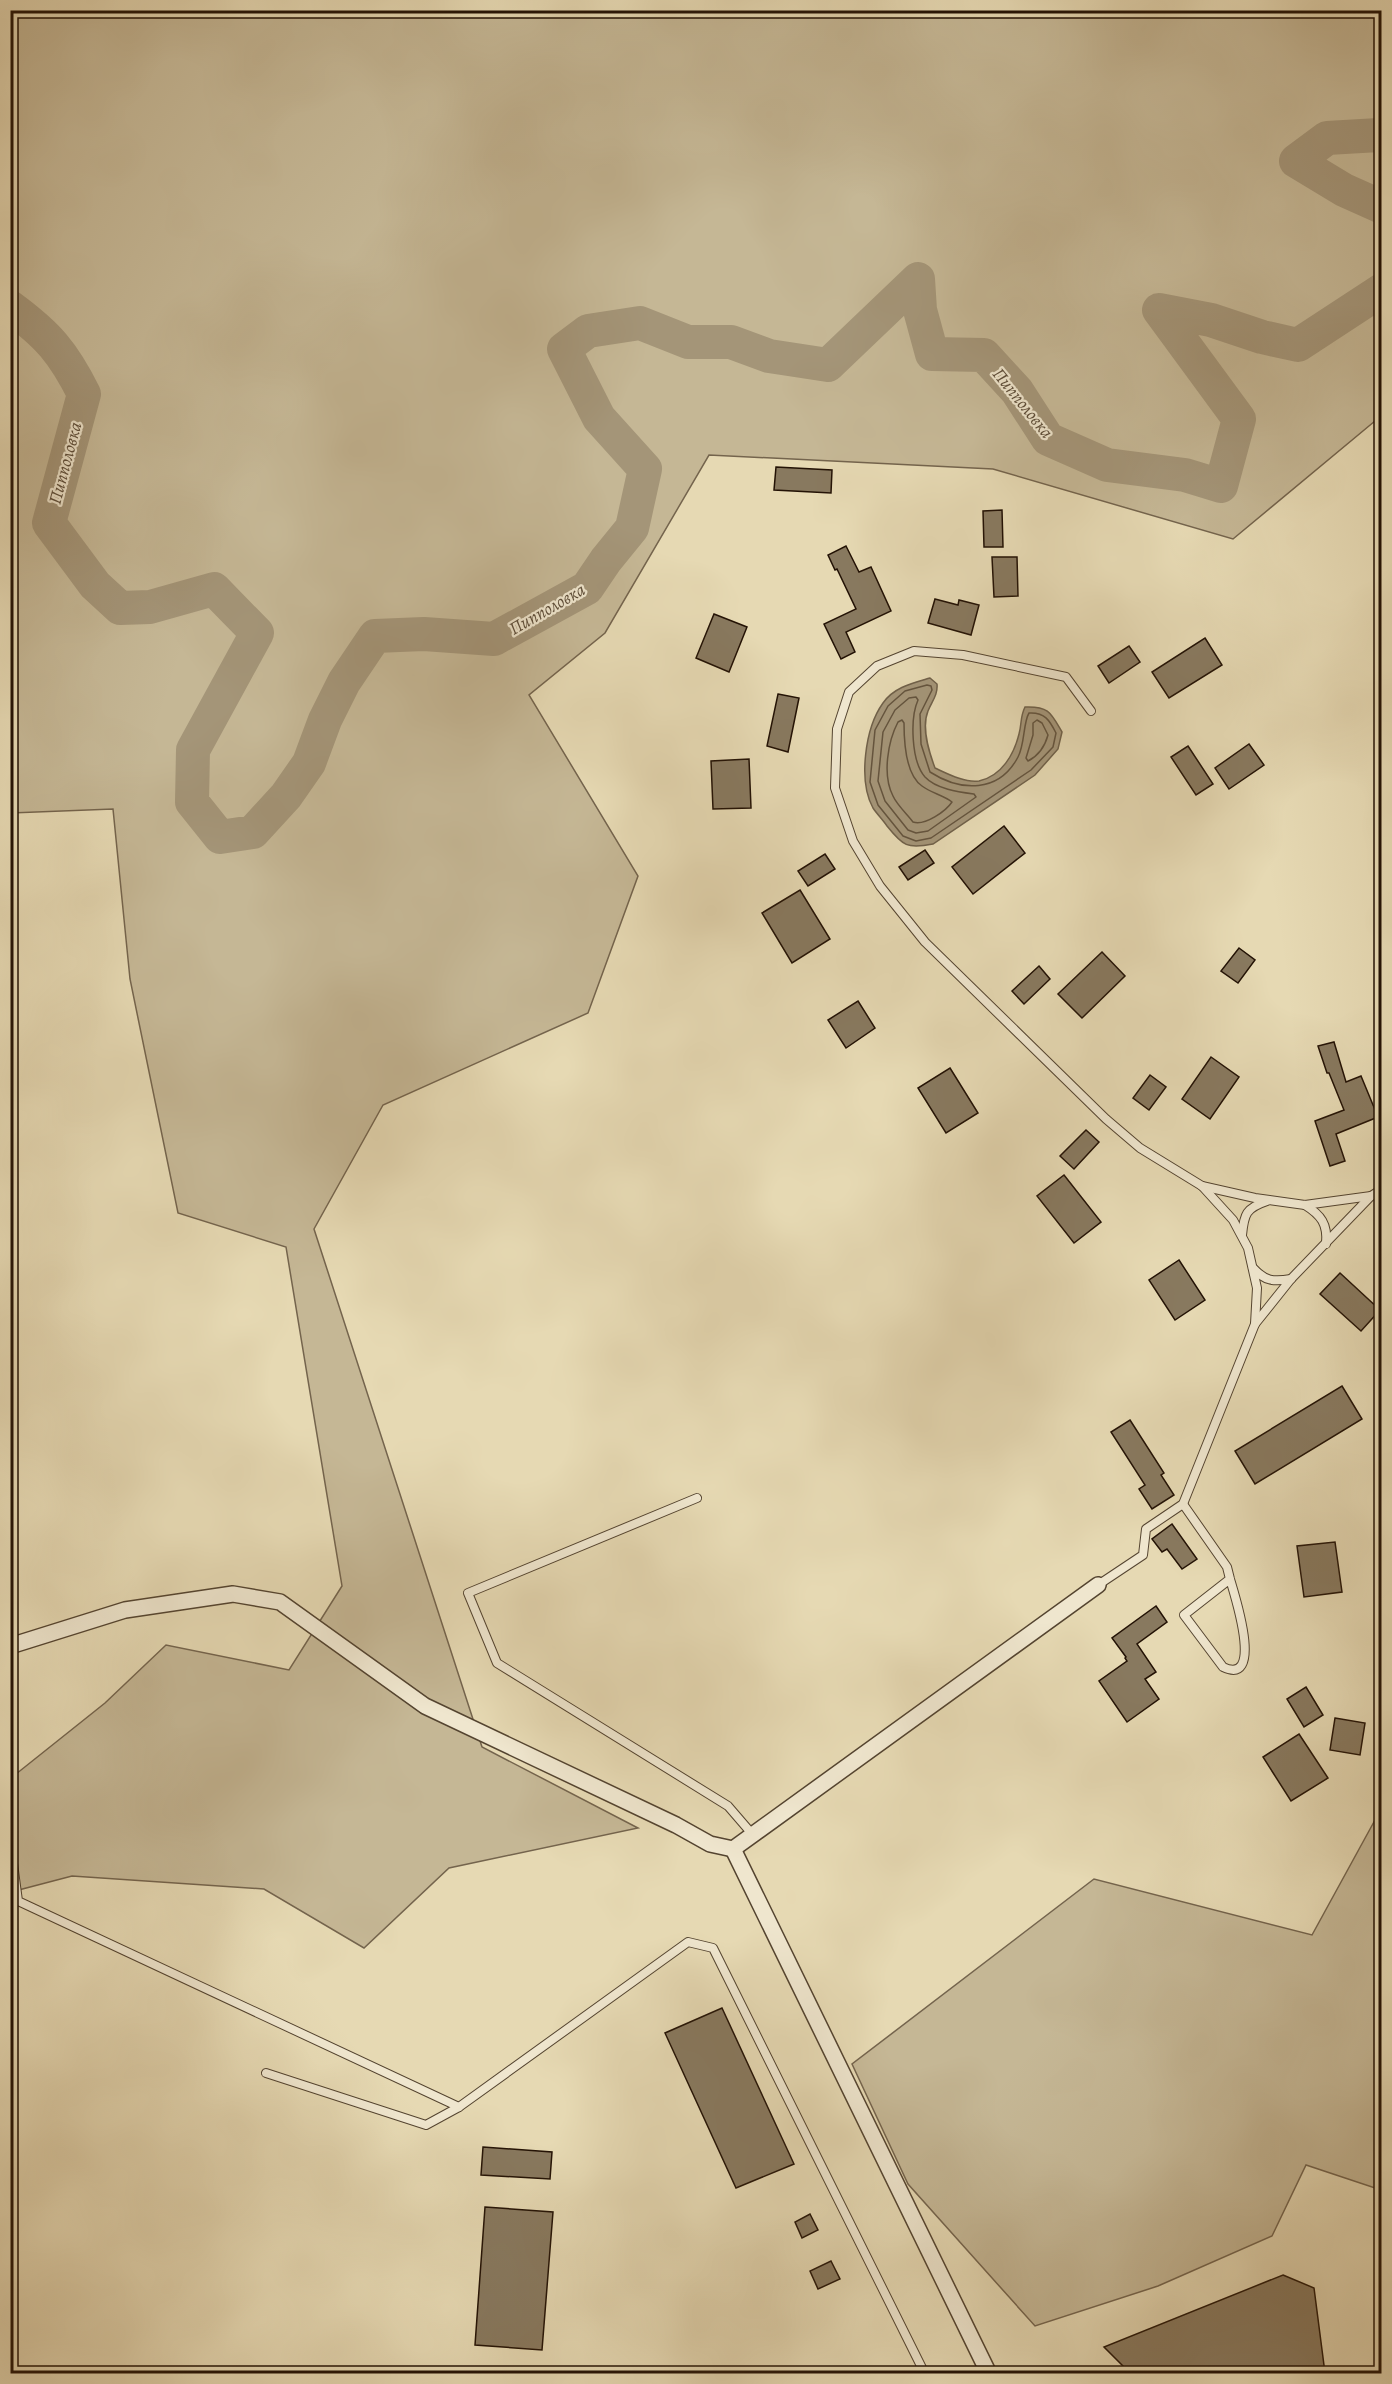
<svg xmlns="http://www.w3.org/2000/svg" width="1392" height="2384" font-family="Alegreya,serif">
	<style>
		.green { fill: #c5b795; stroke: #74644d; stroke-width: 1.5 }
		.water { fill: #a49578; stroke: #70614a; stroke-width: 1.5 }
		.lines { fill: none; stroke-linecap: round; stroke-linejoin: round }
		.shore { stroke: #64543e; stroke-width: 1.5 }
		.river { stroke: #a49578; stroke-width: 34 }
		.building { fill: #88795f; stroke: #231205; stroke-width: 1.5 }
		.service-casing { stroke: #544430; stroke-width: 10 }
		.minor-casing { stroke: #544430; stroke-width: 18 }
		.service { stroke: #efe6ce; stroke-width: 8 }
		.minor { stroke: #efe6ce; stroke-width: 15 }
		.labels { text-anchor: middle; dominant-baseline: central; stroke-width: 4.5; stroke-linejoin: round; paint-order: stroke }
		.water-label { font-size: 18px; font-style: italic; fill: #5d4d39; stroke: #efe6ce }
	</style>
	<rect width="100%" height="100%" fill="#e6d9b3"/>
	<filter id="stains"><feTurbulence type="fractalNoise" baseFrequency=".00333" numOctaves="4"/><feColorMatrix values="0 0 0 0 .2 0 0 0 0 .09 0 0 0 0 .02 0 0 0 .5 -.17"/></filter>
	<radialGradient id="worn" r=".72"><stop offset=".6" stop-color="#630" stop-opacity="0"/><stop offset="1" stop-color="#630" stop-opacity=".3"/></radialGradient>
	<g class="green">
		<polygon points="11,11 1381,11 1381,416 1233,539 993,469 709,455 605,633 529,695 638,876 588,1013 383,1105 314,1229 482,1747 638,1828 449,1868 364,1948 264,1889 72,1876 11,1892 11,1778 105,1703 166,1645 289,1670 342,1586 286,1247 178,1213 130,979 113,809 11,813"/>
		<polygon points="1381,1809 1381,2190 1306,2165 1272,2236 1158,2286 1035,2326 908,2184 852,2064 1094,1879 1312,1935"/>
	</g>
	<path class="water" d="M930,678l7,6c1,11 -5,17 -9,27 -7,17 1,41 7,57 13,6 30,15 44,13 23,-5 35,-27 40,-47 3,-11 1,-17 6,-27 24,-1 26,6 37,25l-4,17 -23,26 -102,69c-26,5 -30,2 -46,-18 -4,-6 -10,-12 -14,-18 -15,-27 -8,-80 10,-105 11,-16 30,-20 47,-25z"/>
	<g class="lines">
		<g class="shore">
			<path d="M927,685l4,1 1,4 -12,24 1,30 9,28c31,20 69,21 88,-15 7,-13 5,-34 11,-44 16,-1 21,8 27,20l-3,14 -22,23 -100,68 -15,3 -13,-5 -25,-31 -8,-23 5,-52 13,-24 17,-15z"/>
			<path d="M916,697l2,3c-8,18 -7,61 7,77 11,12 34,15 49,17l2,3 -48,34 -12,2 -8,-3 -23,-29 -7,-20 5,-49 12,-22 14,-12z"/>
			<path d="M902,720l2,3c0,18 2,52 18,63 9,7 21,9 30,16 -6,9 -27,24 -39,20 -6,-8 -16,-17 -20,-26 -11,-21 -5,-55 5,-74z"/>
			<path d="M1037,720l5,3 6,12c-3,11 -10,21 -20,26l-2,-3 7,-23v-12z"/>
		</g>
		<g class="river">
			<polyline points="1382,137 1379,135 1327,138 1296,161 1344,190 1382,207"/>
			<path d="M10,307c38,28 53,45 74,87l-35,129 46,62 25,23 30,-1 64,-18 43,44 -64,117 -1,52 28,35 33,-5 33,-36 23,-33 16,-43 19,-38 31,-46 49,-2 70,5 93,-51 19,-28 26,-32 13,-59 -46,-51 -35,-69 24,-18 52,-8 48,19h43l38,14 59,9 90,-86 2,31 12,44 52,1 33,36 31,48 59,26 78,10 36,11 18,-67 -80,-109 52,10 51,17 36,8 84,-55"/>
		</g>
	</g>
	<g class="building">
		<polygon points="776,467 832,470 831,493 774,490"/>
		<polygon points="1002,510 1003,547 984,547 983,511"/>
		<polygon points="846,546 859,572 871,567 891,611 846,632 855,652 841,659 824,624 856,609 837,569 835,570 828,555"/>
		<polygon points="992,557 1017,557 1018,596 994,597"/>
		<polygon points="935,599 958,605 959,600 979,605 971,635 928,623"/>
		<polygon points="714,614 747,627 729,672 696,658"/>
		<polygon points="1205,638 1222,665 1169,698 1152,672"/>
		<polygon points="1129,646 1140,662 1109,683 1098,666"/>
		<polygon points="778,694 799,698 788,752 767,746"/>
		<polygon points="1249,744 1264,765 1229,789 1215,768"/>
		<polygon points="1188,746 1213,784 1196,795 1171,757"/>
		<polygon points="749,759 751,808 713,809 711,761"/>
		<polygon points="1004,826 1025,853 973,894 952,867"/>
		<polygon points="925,850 934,863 908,880 899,867"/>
		<polygon points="825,854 835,869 808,886 798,871"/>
		<polygon points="800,890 830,939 792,963 762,913"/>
		<polygon points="1239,948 1255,960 1238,983 1221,971"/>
		<polygon points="1102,952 1125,976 1082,1018 1058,994"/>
		<polygon points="1039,966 1050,979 1024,1004 1012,991"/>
		<polygon points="858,1001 875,1028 846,1048 828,1020"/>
		<polygon points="1334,1042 1346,1082 1361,1076 1378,1117 1336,1134 1345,1161 1330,1166 1315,1121 1344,1110 1329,1073 1327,1073 1318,1046"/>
		<polygon points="1211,1057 1239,1077 1210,1119 1182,1099"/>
		<polygon points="950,1068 978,1113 946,1133 918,1088"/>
		<polygon points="1150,1075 1166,1087 1149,1110 1133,1098"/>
		<polygon points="1086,1130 1099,1142 1074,1169 1060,1156"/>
		<polygon points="1064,1175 1101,1222 1074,1243 1037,1196"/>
		<polygon points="1179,1260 1205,1300 1175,1320 1149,1280"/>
		<polygon points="1340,1273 1380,1310 1361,1331 1320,1294"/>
		<polygon points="1342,1386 1362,1419 1255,1484 1235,1451"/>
		<polygon points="1130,1420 1164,1473 1161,1475 1174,1495 1152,1509 1139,1489 1145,1485 1111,1432"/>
		<polygon points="1172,1524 1197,1559 1182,1569 1167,1549 1162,1552 1152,1539"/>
		<polygon points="1335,1542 1342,1592 1304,1597 1297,1546"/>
		<polygon points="1156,1606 1167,1622 1137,1644 1156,1672 1145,1679 1159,1699 1127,1722 1099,1681 1127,1661 1125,1658 1126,1657 1112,1638"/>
		<polygon points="1306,1687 1323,1715 1304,1727 1287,1699"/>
		<polygon points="1335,1718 1365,1723 1360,1755 1330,1750"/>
		<polygon points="1299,1734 1328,1778 1291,1801 1263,1757"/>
		<polygon points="722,2008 794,2164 736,2188 665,2033"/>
		<polygon points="483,2147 552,2152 550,2179 481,2175"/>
		<polygon points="485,2207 553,2212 542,2350 475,2345"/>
		<polygon points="810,2214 818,2230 802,2238 795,2222"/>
		<polygon points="831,2261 840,2279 818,2289 810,2271"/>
		<polygon points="1283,2275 1314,2288 1325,2373 1130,2373 1104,2347"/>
	</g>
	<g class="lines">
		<defs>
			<g id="service">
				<polyline points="1091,711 1066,677 963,655 914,651 877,666 849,692 837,729 835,788 853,841 880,886 925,942 1106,1119 1140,1148 1202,1186 1233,1220 1248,1248 1257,1288 1255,1324"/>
				<polyline points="1202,1186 1255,1198 1305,1205 1371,1196"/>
				<path d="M1305,1205c16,10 23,19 21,39"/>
				<path d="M1242,1235c2,-21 4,-27 25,-34"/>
				<path d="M1253,1268c12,13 20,14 38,11"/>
				<polyline points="697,1498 468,1593 497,1663 728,1806 753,1835"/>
				<path d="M1183,1504l44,63 3,12c4,14 35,108 -7,88l-39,-52 46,-36"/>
				<polyline points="1098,1585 1143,1555 1146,1529 1183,1504 1255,1324 1291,1279 1371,1196 1382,1189"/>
				<polyline points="10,1841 18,1901 459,2107"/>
				<polyline points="266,2073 426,2125 459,2107 688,1942 713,1948 925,2374"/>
			</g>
			<g id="minor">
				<polyline points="10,1646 125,1610 233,1594 280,1602 425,1706 676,1825 710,1844 733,1849 1098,1585"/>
				<polyline points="733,1849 989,2374"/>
			</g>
		</defs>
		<use href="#service" class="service-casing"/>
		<use href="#minor" class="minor-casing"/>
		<use href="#service" class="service"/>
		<use href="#minor" class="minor"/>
	</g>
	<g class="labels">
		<g class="water-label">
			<text transform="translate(1023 403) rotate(51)">Пипполовка</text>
			<text transform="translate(65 463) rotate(-75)">Пипполовка</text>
			<text transform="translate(547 609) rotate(-30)">Пипполовка</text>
		</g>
	</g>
	<rect width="1392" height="2384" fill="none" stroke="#e6d9b3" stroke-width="36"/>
	<rect x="12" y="12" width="1368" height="2360" fill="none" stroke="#231205" stroke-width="3"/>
	<rect x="18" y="18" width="1356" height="2348" fill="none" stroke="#231205" stroke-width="1.5"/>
	<rect width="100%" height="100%" filter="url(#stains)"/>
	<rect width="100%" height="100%" fill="url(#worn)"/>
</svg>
